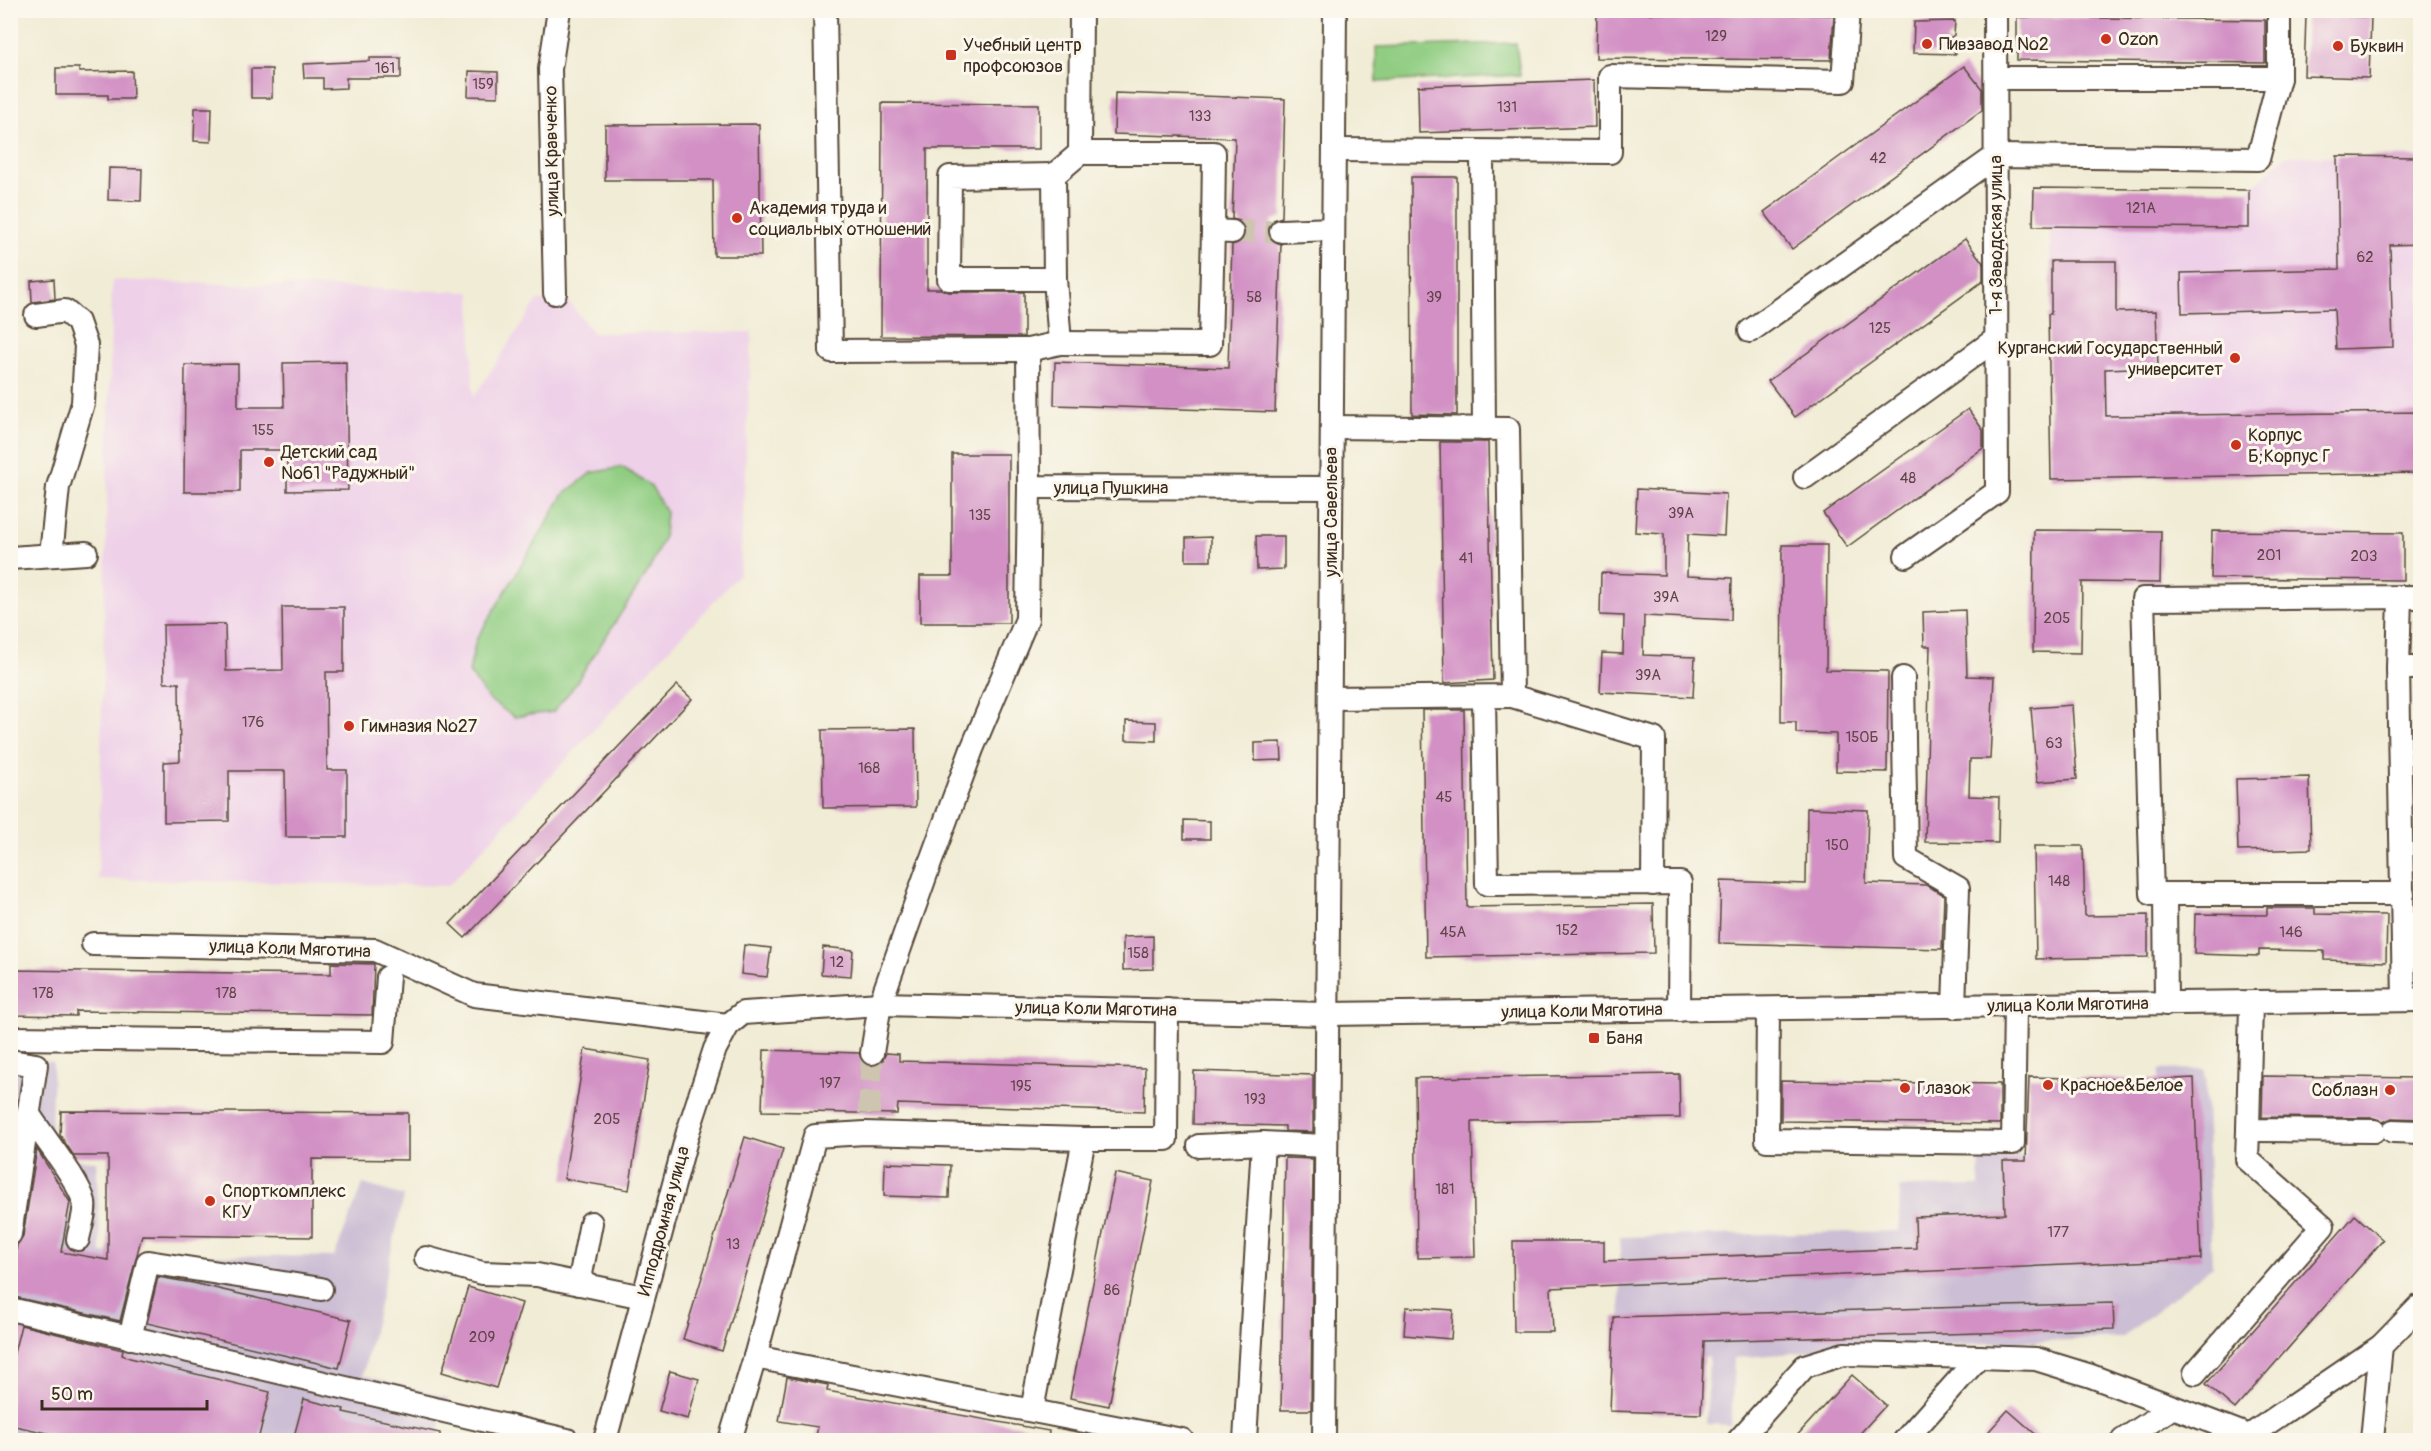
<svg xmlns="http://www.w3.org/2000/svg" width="2431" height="1451" font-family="Pangolin,sans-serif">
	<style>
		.built { fill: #eed0e8 }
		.industrial { fill: #ccbed4 }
		.green { fill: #90cd82; stroke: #667c50; stroke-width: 1.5 }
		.building { fill: #d290c4 }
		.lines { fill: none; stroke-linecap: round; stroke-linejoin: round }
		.minor-tunnel { stroke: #cdc5b0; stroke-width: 22; stroke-dasharray: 22 11; stroke-linecap: butt }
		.minor-casing { stroke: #564739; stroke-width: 26 }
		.minor { stroke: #fff; stroke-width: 22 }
		.poi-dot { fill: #c8321e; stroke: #fbf7ec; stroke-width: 2 }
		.labels { text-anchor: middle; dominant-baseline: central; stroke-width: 6; stroke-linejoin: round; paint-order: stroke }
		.number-label { font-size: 15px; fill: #614448 }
		.poi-label { font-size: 18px; fill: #3b2a1e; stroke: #fbf7ec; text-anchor: start }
		.street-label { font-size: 18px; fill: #3b2a1e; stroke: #fbf7ec }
	</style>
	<rect width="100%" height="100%" fill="#fbf7ec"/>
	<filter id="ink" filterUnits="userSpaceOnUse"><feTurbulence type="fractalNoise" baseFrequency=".0167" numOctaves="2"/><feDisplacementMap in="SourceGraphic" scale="12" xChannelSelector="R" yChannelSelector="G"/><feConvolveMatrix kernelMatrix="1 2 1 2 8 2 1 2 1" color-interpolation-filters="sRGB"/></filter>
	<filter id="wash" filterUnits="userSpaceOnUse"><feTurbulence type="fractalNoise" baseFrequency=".008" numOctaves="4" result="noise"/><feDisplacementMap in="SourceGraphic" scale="24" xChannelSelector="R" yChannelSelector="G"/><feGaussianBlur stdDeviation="1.35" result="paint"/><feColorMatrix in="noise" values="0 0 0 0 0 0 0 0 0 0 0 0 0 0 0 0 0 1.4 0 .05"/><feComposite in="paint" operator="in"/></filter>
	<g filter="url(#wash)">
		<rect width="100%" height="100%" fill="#f1ecd5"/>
		<g class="built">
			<polygon points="2285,156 2420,157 2420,473 2051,479 2050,417 2117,312 2116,289 2051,289 2050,227 2033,226 2034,188 2249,190"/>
			<polygon points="112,280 471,292 473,398 537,301 568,301 593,333 752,332 740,573 448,886 98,879"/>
		</g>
		<g class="industrial">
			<polygon points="11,1057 53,1062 50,1158 96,1161 101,1253 334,1257 363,1184 404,1196 363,1375 448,1398 436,1440 11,1440"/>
			<polygon points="2205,1069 2212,1266 2122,1338 1841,1349 1734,1358 1731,1425 1706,1424 1709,1357 1621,1356 1620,1237 1899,1231 1900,1187 1979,1186 1980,1157 2159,1150 2159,1070"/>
		</g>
		<g class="green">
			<polygon points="1516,43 1520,75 1377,82 1376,47"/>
			<polygon points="622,467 651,486 666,512 664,536 651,567 572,689 553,712 514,717 488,699 469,672 476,640 564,494 591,473"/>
		</g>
		<g id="blocks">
			<g class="building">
				<polygon points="1597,13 1834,15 1831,60 1596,58"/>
				<polygon points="2306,15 2371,17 2369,78 2304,76"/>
				<polygon points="2017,17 2265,20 2265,63 2017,60"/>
				<polygon points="1955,21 1954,35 1946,41 1956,54 1913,53 1914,22"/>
				<polygon points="370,58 401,58 401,78 346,78 346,88 323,89 323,78 304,78 303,64 370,61"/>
				<polygon points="1964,66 1982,89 1982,110 1792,249 1764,212"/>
				<polygon points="56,68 79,68 79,72 132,71 133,99 108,99 108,95 56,95"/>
				<rect x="251" y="69" width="21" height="29"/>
				<polygon points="469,71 498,72 498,97 468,96"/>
				<polygon points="1594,80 1595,127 1419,133 1418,86"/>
				<polygon points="1115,93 1285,99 1282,217 1273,220 1268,231 1270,239 1281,244 1275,412 1054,405 1055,362 1228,368 1232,245 1243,240 1245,232 1240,221 1232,219 1235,138 1114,134"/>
				<polygon points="882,103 1039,104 1039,149 927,149 927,289 941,289 949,292 1024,292 1024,337 881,336"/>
				<polygon points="195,108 212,108 211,142 194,141"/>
				<polygon points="759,124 761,256 714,256 713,180 605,180 605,125"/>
				<polygon points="2337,156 2421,157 2421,244 2390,245 2393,347 2336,349 2334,309 2182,313 2181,273 2339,269"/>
				<polygon points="109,168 142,169 141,201 108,200"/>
				<polygon points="1411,177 1457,177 1457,415 1412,414"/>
				<polygon points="2034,188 2249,190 2249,228 2033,226"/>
				<polygon points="1965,239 1983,263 1983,281 1795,417 1768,381"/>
				<polygon points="2051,261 2116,261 2116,312 2156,311 2158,367 2105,369 2106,416 2421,412 2421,473 2051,479 2048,314 2051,314"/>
				<polygon points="54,279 55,299 32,302 31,281"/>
				<polygon points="346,362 348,490 287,491 287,450 240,450 240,492 184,492 185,365 238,364 238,407 284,407 283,363"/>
				<polygon points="1968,409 1983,430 1983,448 1847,547 1823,513"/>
				<polygon points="1440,442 1488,442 1493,680 1444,683"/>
				<polygon points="952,454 1009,454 1009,623 920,623 920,576 952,576"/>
				<polygon points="1637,489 1726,494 1724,536 1688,534 1687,576 1732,578 1731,620 1644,616 1643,655 1695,657 1693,697 1600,692 1602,653 1623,654 1624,616 1600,615 1601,573 1664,575 1664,534 1635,532"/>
				<polygon points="2034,530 2161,531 2160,583 2082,582 2081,653 2033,652"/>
				<polygon points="2212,531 2403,533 2403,580 2211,578"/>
				<polygon points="1256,536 1284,536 1284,569 1257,570"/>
				<polygon points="1211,537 1211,561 1186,561 1186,538"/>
				<polygon points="1782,545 1827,545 1826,670 1888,671 1887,772 1836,771 1836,734 1796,733 1796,722 1781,722"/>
				<polygon points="282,607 344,607 344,672 326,672 327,770 347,770 347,837 286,837 285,771 229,771 229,821 164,822 164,762 180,761 179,683 164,683 163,625 225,624 226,671 283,670"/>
				<polygon points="1965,610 1967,676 1994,677 1990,759 1970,759 1969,796 1999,797 1998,843 1925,842 1930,646 1924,646 1923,612"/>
				<polygon points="677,685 692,699 465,938 450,924"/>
				<polygon points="2072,705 2077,779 2037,782 2031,708"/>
				<polygon points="1422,710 1464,710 1467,907 1653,904 1654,953 1426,957"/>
				<polygon points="1126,721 1156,722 1156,741 1126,740"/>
				<polygon points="915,729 916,807 823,808 822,730"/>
				<polygon points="1281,742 1282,760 1255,761 1255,743"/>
				<polygon points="2309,777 2311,849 2238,851 2236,779"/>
				<polygon points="1807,808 1868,810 1866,883 1926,885 1944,895 1942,949 1719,943 1721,881 1806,884"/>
				<polygon points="1184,820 1210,821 1210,839 1184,839"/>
				<polygon points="2034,846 2083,846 2085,916 2148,915 2148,957 2036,959"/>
				<polygon points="2267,908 2315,908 2315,914 2387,915 2386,962 2324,960 2324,951 2259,950 2259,956 2194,954 2195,914 2267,915"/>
				<polygon points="1153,936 1153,969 1123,970 1123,937"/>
				<polygon points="744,945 771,948 767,977 741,974"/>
				<polygon points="823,947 853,950 851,976 821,974"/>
				<polygon points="331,963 374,964 372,1015 76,1011 76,1016 10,1015 10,970 331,974"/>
				<polygon points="585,1049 650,1060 629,1190 564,1179"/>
				<polygon points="764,1050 859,1053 863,1063 870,1066 882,1062 886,1053 899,1054 899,1061 1145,1068 1144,1112 898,1104 897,1114 762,1111"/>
				<polygon points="1194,1071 1313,1075 1313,1132 1285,1131 1285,1126 1193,1124"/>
				<polygon points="1679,1074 1680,1118 1472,1122 1475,1257 1417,1258 1415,1078"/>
				<polygon points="2263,1076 2421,1078 2421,1119 2393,1118 2383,1122 2374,1118 2262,1117"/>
				<polygon points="2029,1077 2152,1080 2194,1078 2201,1259 1551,1288 1553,1332 1514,1332 1513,1241 1604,1241 1604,1261 1916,1248 1915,1217 2005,1214 2003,1161 2026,1161"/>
				<polygon points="1781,1081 2000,1084 2000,1124 1781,1121"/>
				<polygon points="61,1111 408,1113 408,1160 312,1159 312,1237 142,1235 120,1321 10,1296 17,1245 23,1236 37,1149 70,1202 61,1252 108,1260 108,1156 74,1156 60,1135"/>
				<polygon points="745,1137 783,1149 722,1351 683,1339"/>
				<polygon points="1285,1158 1313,1159 1311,1410 1281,1410"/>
				<polygon points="885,1163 950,1165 949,1198 884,1196"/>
				<polygon points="1115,1173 1153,1181 1109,1406 1070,1398"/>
				<polygon points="2355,1215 2383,1240 2235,1409 2206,1384"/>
				<polygon points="158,1277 193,1283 351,1320 339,1368 147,1323"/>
				<polygon points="468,1287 522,1303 496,1388 442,1372"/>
				<polygon points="2113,1303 2114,1329 1704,1341 1701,1414 1610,1411 1614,1317"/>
				<polygon points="1406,1307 1453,1310 1451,1339 1404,1335"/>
				<polygon points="21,1325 123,1350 122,1355 130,1358 270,1392 258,1440 80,1440 10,1425 10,1369"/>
				<polygon points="670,1371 699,1379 688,1419 659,1411"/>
				<polygon points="1852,1375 1886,1405 1854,1440 1793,1440"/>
				<polygon points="787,1377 828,1385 827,1391 1049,1431 1048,1440 815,1440 818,1427 779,1421"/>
				<polygon points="304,1399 344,1409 343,1412 440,1433 440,1440 293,1440"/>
				<polygon points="2008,1410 2042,1440 1981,1440"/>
			</g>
		</g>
	</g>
	<g filter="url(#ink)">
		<use href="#blocks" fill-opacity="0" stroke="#564739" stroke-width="1.5"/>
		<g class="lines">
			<g class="minor-tunnel">
				<polyline points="1232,232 1281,231"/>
				<polyline points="869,1114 872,1053"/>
			</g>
			<defs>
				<g id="minor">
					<polyline points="825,10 831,351 1028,350 1060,343 1055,279 1054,175 1080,153 1081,10"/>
					<polyline points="1997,78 2279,78 2279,10"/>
					<polyline points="1334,150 1610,152 1610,76 1843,81 1848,10"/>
					<polyline points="1482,152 1484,429"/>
					<polyline points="1080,153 1214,153 1213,231"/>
					<polyline points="1054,175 950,177 949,279 1055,279"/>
					<polyline points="1281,231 1333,229"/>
					<polyline points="555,293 550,69 559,10"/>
					<polyline points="36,315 65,311 78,322 86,345 83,403 58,487 51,555"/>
					<polyline points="1750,331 1996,156 2258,159 2279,78"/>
					<polyline points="1060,343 1210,344 1213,231 1232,232"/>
					<polyline points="1028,350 1029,487 1331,488"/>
					<polyline points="1805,477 1996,339"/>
					<polyline points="1906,556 1997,492 1995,10"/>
					<polyline points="10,558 86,553"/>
					<polyline points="2400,597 2398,668 2404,1000"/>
					<polyline points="2398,668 2420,668"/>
					<polyline points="1903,678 1906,858 1958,888 1954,1007"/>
					<polyline points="1512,696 1654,739 1653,884"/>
					<polyline points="1484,697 1487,884 1680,883 1679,1010"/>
					<polyline points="1330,698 1512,696 1508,429 1332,427"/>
					<polyline points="2165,894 2403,894"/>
					<polyline points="93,944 375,950 474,995 728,1025"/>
					<polyline points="2251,1003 2248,1130 2374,1131"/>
					<polyline points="2166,1004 2165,894 2152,894 2143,599 2420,597"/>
					<polyline points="1768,1009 1767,1140 2013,1143 2015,1006"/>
					<polyline points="10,1038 383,1042 388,977"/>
					<polyline points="872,1053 880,1004 926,874 972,749 1027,619 1029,487"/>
					<polyline points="10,1061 36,1065 10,1234"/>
					<path d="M28,1113c14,23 51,67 56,89 2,11 -4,26 -6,37"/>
					<polyline points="2393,1131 2420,1132"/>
					<polyline points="1199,1146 1263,1143"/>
					<polyline points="426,1258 482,1273 537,1275 643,1297"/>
					<polyline points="579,1284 591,1223"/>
					<polyline points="10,1309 567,1440"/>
					<polyline points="130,1338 148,1262 321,1289"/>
					<polyline points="755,1357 815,1136 865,1133 1084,1139"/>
					<polyline points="2195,1373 2323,1226 2247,1159 2248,1130"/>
					<polyline points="1032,1410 1084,1139 1166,1139 1167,1010"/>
					<polyline points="605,1440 688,1132 715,1049 728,1025 743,1013 880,1004 1327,1014 2420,1000"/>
					<polyline points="730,1440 755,1357 1182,1440"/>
					<polyline points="1245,1440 1263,1143 1325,1146"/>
					<polyline points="1324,1440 1335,10"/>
					<polyline points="1739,1440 1805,1366 1844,1354 1979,1357"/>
					<polyline points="1905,1440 1979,1357 2036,1359 2091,1376 2173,1407"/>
					<polyline points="2123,1440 2173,1407 2249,1436 2381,1346"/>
					<polyline points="2372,1440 2381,1346 2420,1306"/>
				</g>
			</defs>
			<use href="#minor" class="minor-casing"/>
			<use href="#minor" class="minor"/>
		</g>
	</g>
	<g class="poi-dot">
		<circle cx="2106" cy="39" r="6"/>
		<circle cx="1927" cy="44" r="6"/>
		<circle cx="2338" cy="46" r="6"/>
		<rect x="945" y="49" width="12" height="12" rx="3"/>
		<circle cx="737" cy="218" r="6"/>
		<circle cx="2235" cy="358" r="6"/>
		<circle cx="2236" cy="445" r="6"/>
		<circle cx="269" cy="462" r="6"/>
		<circle cx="349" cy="726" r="6"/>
		<rect x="1588" y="1032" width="12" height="12" rx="3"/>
		<circle cx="2048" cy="1085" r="6"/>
		<circle cx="1905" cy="1088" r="6"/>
		<circle cx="2390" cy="1090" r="6"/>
		<circle cx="210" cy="1201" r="6"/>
	</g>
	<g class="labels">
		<g class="number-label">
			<text x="1716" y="36">129</text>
			<text x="385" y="68">161</text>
			<text x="483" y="84">159</text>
			<text x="1507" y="107">131</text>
			<text x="1200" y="116">133</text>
			<text x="1878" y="158">42</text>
			<text x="2141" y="208">121А</text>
			<text x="2365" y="257">62</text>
			<text x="1254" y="297">58</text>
			<text x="1434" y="297">39</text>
			<text x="1880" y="328">125</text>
			<text x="263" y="430">155</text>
			<text x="1908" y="478">48</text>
			<text x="1681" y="513">39А</text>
			<text x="980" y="515">135</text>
			<text x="2269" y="555">201</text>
			<text x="2364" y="556">203</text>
			<text x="1466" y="558">41</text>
			<text x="1666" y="597">39А</text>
			<text x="2057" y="618">205</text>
			<text x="1648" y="675">39А</text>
			<text x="253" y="722">176</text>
			<text x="1862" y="737">150Б</text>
			<text x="2054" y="743">63</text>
			<text x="869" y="768">168</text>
			<text x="1444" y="797">45</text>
			<text x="1837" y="845">150</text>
			<text x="2059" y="881">148</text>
			<text x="1567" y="930">152</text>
			<text x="1453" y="932">45А</text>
			<text x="2291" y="932">146</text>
			<text x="1138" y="953">158</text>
			<text x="837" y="962">12</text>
			<text x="43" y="993">178</text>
			<text x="226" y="993">178</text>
			<text x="830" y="1083">197</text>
			<text x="1021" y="1086">195</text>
			<text x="1255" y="1099">193</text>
			<text x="607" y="1119">205</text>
			<text x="1445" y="1189">181</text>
			<text x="2058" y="1232">177</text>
			<text x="733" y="1244">13</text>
			<text x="1112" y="1290">86</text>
			<text x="482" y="1337">209</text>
		</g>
		<g class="poi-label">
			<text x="2118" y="39">Ozon</text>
			<text x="1939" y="44">Пивзавод №2</text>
			<text x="963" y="45">Учебный центр<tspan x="963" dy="21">профсоюзов</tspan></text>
			<text x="2350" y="46">Буквин</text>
			<text x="749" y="208">Академия труда и<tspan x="749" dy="21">социальных отношений</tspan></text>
			<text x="2223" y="348" text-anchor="end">Курганский Государственный<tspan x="2223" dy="21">университет</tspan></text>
			<text x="2248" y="435">Корпус<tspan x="2248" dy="21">Б;Корпус Г</tspan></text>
			<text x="281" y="452">Детский сад<tspan x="281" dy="21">№61 "Радужный"</tspan></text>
			<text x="361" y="726">Гимназия №27</text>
			<text x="1606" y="1038">Баня</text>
			<text x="2060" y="1085">Красное&amp;Белое</text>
			<text x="1917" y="1088">Глазок</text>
			<text x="2378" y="1090" text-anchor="end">Соблазн</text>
			<text x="222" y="1191">Спорткомплекс<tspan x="222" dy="21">КГУ</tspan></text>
		</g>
		<g class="street-label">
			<text transform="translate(552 151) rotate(-91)">улица Кравченко</text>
			<text transform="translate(1996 235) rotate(-90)">1-я Заводская улица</text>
			<text x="1111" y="488">улица Пушкина</text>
			<text transform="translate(1331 512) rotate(-90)">улица Савельева</text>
			<text transform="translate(290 949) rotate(2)">улица Коли Мяготина</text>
			<text transform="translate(2068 1005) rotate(-1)">улица Коли Мяготина</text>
			<text transform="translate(1096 1009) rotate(1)">улица Коли Мяготина</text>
			<text transform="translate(1582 1011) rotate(-1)">улица Коли Мяготина</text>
			<text transform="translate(664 1221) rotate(-75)">Ипподромная улица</text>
		</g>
	</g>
	<rect width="2431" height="1451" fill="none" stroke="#fbf7ec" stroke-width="36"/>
	<path d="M42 1400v9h165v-9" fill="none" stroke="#3b2a1e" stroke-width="3"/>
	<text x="51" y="1400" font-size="18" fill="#3b2a1e" stroke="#fbf7ec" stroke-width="4.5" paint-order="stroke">50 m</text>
</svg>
